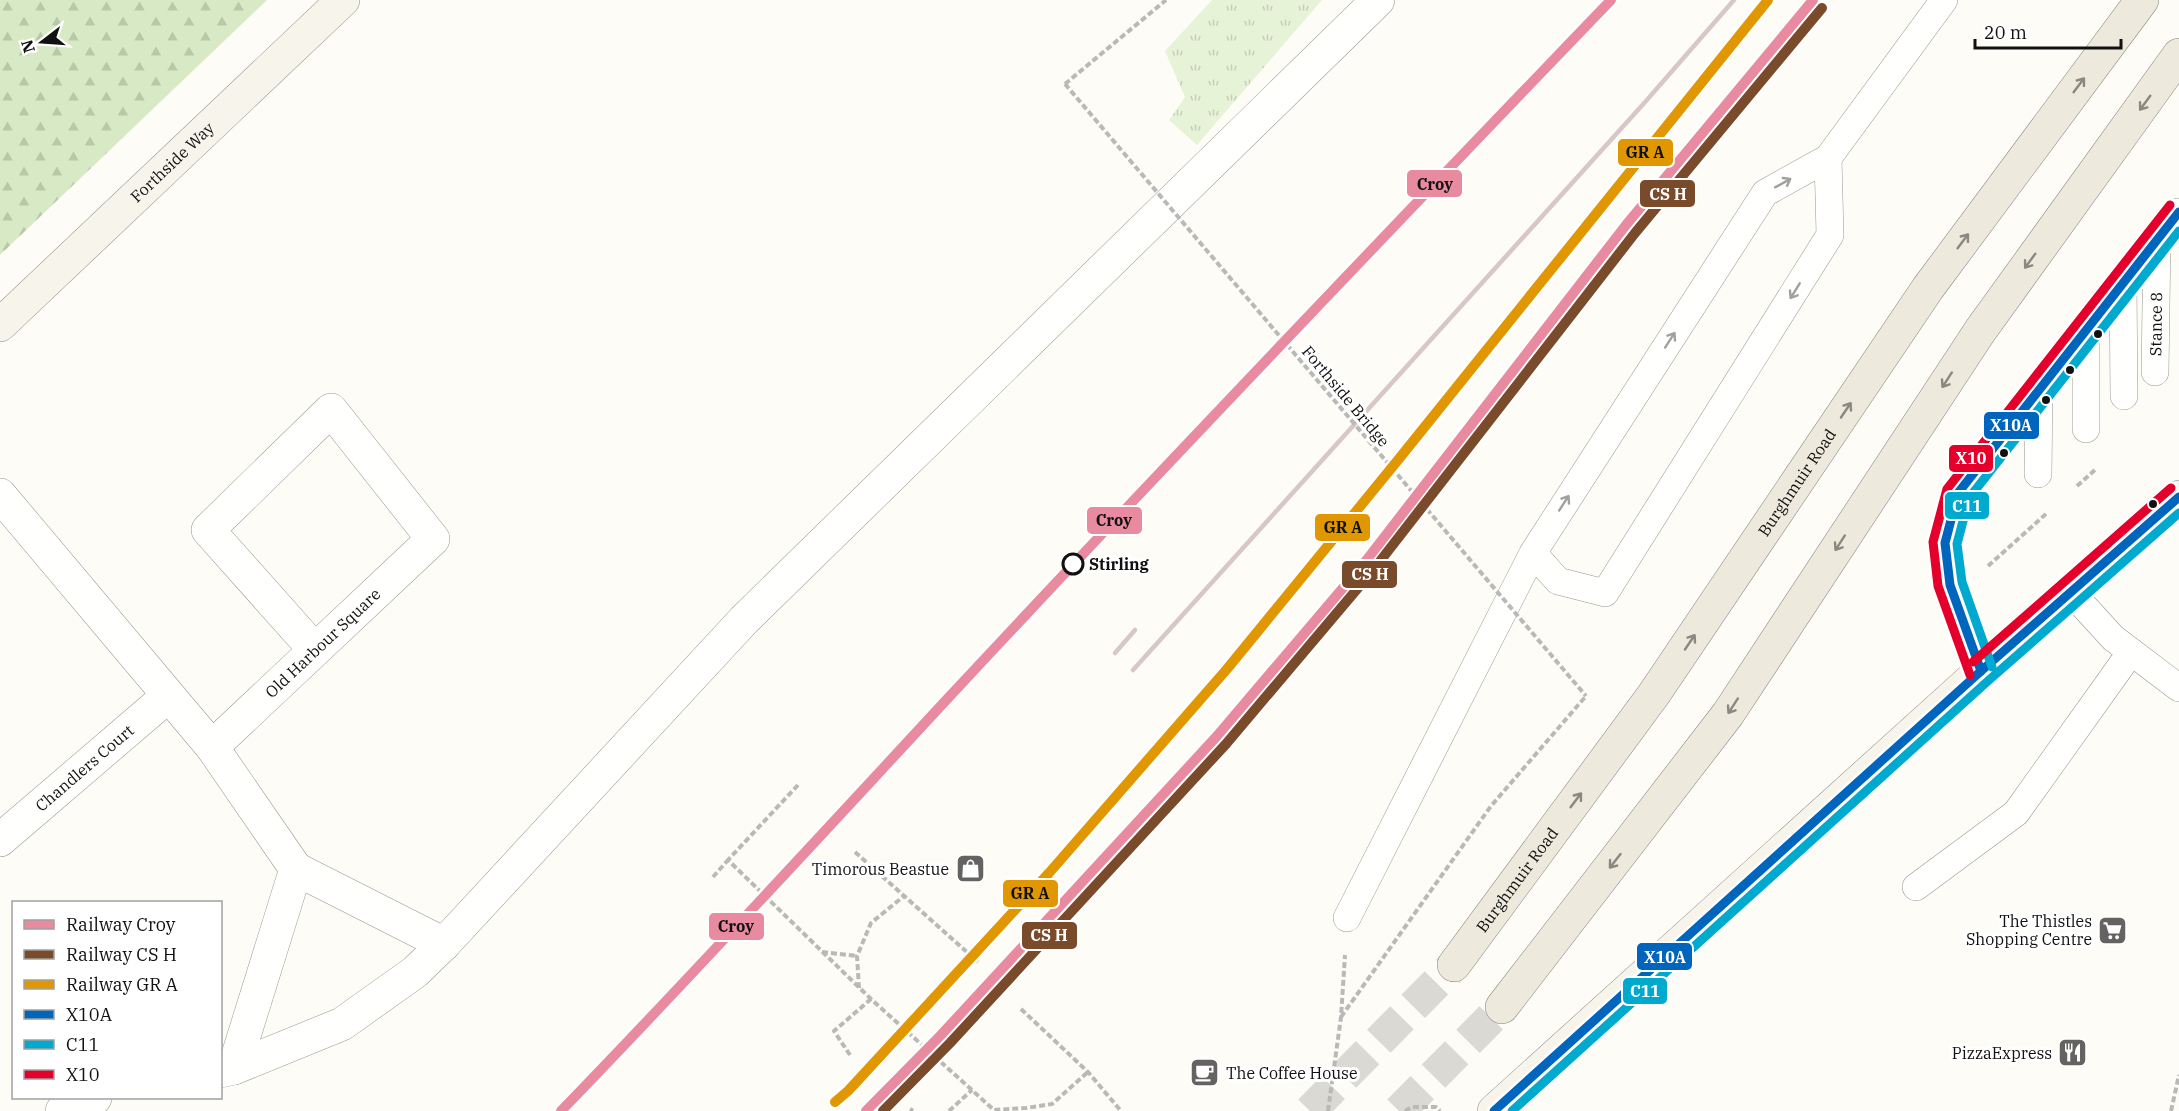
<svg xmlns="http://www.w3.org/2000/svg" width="2179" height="1111" font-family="'IBM Plex Serif',serif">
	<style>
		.grass { fill: url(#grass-tufts) }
		.forest { fill: url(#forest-firs) }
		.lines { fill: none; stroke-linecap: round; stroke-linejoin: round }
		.primary-tunnel { stroke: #dad9d4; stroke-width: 33; stroke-dasharray: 33 16; stroke-linecap: butt }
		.lane-casing { stroke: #979795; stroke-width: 28 }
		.street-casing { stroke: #979795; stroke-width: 34 }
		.secondary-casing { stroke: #8e8d8b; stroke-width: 34 }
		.primary-casing { stroke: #858482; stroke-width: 34 }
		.path { stroke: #b9b9b8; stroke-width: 4; stroke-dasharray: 6 3; stroke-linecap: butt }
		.lane { stroke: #fffffe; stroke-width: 27 }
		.street { stroke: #fffffe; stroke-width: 33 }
		.secondary { stroke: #f6f4eb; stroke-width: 33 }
		.primary { stroke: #ede9dc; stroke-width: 33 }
		.rail { stroke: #d9c6c7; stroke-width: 4.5 }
		.path-bridge { stroke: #b9b9b8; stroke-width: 4; stroke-dasharray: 6 3; stroke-linecap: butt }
		.bus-1-casing { stroke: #fff; stroke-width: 14 }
		.bus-2-casing { stroke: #fff; stroke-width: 14 }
		.bus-3-casing { stroke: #fff; stroke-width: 14 }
		.bus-1 { stroke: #0065bd; stroke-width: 9 }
		.bus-2 { stroke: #00a9ce; stroke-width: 9 }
		.bus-3 { stroke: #e4002b; stroke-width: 9 }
		.rail-1-casing { stroke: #fff; stroke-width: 15 }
		.rail-2-casing { stroke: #fff; stroke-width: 15 }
		.rail-3-casing { stroke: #fff; stroke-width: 15 }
		.rail-1 { stroke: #e98ba0; stroke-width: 10 }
		.rail-2 { stroke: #7a4b2a; stroke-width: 10 }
		.rail-3 { stroke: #e09702; stroke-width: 10 }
		.oneway { stroke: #8a8881 }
		.oneway2 { stroke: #a0a09f }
		.bus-dot { fill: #111; stroke: #fff; stroke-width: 2 }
		.stop-dot { fill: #fff; stroke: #111; stroke-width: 3 }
		.labels { text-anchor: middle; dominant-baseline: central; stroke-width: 6; stroke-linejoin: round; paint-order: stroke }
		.street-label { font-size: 16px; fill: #111; stroke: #fff }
		.stop-label { font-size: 16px; font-weight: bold; fill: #111; stroke: #fff; text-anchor: start }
		.poi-label { font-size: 16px; fill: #111; stroke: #fff; text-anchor: end }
		.line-badge { stroke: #fff; stroke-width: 2 }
		.badge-label { font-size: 16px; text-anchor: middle; font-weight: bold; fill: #fff }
		.pale-badge-label { font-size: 16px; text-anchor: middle; font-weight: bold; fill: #111 }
	</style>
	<defs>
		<pattern id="grass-tufts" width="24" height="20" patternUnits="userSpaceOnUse" patternTransform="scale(1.5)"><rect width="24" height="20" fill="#e7f3d7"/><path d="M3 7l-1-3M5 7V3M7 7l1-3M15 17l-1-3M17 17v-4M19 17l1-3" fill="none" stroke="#c5cfb8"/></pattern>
		<pattern id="forest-firs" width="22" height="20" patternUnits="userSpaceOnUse" patternTransform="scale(1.5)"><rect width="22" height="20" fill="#d8eac5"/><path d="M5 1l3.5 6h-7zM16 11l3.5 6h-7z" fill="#b8c8a8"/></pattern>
	</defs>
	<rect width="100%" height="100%" fill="#fdfcf7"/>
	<polygon class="grass" points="1212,0 1322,0 1197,145 1169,120 1185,97 1165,51"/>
	<polygon class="forest" points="0,0 267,0 0,255"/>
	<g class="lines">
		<g class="primary-tunnel">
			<polyline points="1310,1111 1454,965"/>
			<polyline points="1399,1111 1502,1007"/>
		</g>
		<defs>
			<g id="lane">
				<polyline points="1828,158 1944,0"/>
				<polyline points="2123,283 2124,396"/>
				<polyline points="2086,330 2086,429"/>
				<path id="s1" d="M2155,372l2,-132"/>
				<polyline points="2038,474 2039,390"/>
				<polyline points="2071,592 2113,638 2179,688"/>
				<polyline points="1981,671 1950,585 1945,543 1958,493 2179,212"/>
				<polyline points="1916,887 2016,813 2131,652"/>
				<polyline points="1347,918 1533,553 1765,193 1828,158 1830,235 1605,593 1558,581 1533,553"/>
			</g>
			<g id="street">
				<polyline points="0,495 212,747 296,869 234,1068"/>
				<path id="s2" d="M212,747l221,-208 -102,-129 -123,120 107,120"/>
				<path id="s3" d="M0,840l168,-144"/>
				<polyline points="296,869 444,944"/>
				<polyline points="220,1071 234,1068 342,1024 415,972 444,944 744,620 1378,0"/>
				<polyline points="62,1111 95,1098"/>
			</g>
			<g id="secondary">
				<path id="s4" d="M0,325l343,-325"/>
				<polyline points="1494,1111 1981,671 2179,497"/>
			</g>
			<g id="primary">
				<path id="s5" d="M1454,965l200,-271 274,-406 214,-288"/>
				<polyline points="1502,1007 1728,714 1980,331 2179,55"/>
			</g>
		</defs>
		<use href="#lane" class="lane-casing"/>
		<use href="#street" class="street-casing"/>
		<use href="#secondary" class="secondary-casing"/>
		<use href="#primary" class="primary-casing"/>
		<g class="path">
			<polyline points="1065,84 1166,0"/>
			<polyline points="2077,486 2096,469"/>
			<polyline points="1988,566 2047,513"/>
			<polyline points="798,785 728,860 871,999 994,1110 1026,1108 1052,1104 1088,1072"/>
			<polyline points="855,852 978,962"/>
			<polyline points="713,877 728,860"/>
			<polyline points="822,952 857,956"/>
			<polyline points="859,988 857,956 871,923 904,896"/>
			<polyline points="1021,1009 1088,1072 1121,1111"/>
			<polyline points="1341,1017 1491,806 1586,696"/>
			<polyline points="850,1055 834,1031 871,999"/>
			<polyline points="910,1109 913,1111"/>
			<polyline points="949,1111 972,1090"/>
			<polyline points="1328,1111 1341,1017 1345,955"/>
			<polyline points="1405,1111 1412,1107 1436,1107 1440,1111"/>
			<polyline points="2171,1111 2179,1075"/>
		</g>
		<use href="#lane" class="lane"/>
		<use href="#street" class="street"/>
		<use href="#secondary" class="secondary"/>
		<use href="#primary" class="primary"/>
		<g class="rail">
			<polyline points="1115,653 1135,630"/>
			<polyline points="1133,670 1646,101 1734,0"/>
		</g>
		<polyline class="path-bridge" points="1065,84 1586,696"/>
		<defs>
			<g id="bus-1">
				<polyline points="1981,671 1950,585 1945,543 1958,493 2179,212"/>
				<polyline points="1494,1111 1981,671 2179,497"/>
			</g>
			<g id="bus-2">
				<polyline points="1992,667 1962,582 1957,544 1969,498 2179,231"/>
				<polyline points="1512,1111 1989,680 2179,513"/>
			</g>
			<g id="bus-3">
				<polyline points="1973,662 2171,488"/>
				<polyline points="1970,675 1938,586 1933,542 1947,489 2170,205"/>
			</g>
		</defs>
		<use href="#bus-1" class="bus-1-casing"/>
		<use href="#bus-2" class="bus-2-casing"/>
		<use href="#bus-3" class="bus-3-casing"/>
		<use href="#bus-1" class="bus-1"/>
		<use href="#bus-2" class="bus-2"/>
		<use href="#bus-3" class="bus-3"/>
		<defs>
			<g id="rail-1">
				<path d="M561,1111c132,-136 260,-276 389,-415 218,-234 439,-465 661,-696"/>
				<polyline points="866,1111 941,1035 1217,736 1365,562 1626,225 1813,0"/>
			</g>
			<polyline id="rail-2" points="883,1111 950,1043 1226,744 1374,569 1635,233 1822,8"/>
			<polyline id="rail-3" points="835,1102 848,1091 1049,873 1227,669 1398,460 1768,0"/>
		</defs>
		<use href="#rail-1" class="rail-1-casing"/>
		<use href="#rail-2" class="rail-2-casing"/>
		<use href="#rail-3" class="rail-3-casing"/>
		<use href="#rail-1" class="rail-1"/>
		<use href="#rail-2" class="rail-2"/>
		<use href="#rail-3" class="rail-3"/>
	</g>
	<defs><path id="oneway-shaft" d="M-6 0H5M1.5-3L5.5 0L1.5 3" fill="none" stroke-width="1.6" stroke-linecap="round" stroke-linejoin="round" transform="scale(1.5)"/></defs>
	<g class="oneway">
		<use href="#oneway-shaft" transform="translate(2079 85) rotate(-53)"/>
		<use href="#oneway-shaft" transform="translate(2145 103) rotate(126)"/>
		<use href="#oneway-shaft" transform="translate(1963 241) rotate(-53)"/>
		<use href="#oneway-shaft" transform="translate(2030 261) rotate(126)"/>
		<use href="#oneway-shaft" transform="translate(1947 380) rotate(123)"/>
		<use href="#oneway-shaft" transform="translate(1846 410) rotate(-56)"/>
		<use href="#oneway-shaft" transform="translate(1840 543) rotate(123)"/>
		<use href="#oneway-shaft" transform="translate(1690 642) rotate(-56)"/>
		<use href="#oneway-shaft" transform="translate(1733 706) rotate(123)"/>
		<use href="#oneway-shaft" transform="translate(1576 800) rotate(-53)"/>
		<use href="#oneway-shaft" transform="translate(1615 861) rotate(128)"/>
	</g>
	<g class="oneway2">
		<use href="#oneway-shaft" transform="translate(1783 183) rotate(-29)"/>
		<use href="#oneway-shaft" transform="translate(1795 291) rotate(122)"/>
		<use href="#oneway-shaft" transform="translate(1670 340) rotate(-57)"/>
		<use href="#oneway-shaft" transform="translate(1564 503) rotate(-57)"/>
	</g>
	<defs>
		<symbol id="shop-square" viewBox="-11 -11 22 22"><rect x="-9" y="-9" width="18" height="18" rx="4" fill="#646362" stroke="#fff"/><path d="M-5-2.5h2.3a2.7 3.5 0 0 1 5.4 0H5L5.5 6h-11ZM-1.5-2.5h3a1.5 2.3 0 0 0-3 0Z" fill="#fff"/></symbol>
		<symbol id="supermarket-square" viewBox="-11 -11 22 22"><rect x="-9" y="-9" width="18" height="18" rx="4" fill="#646362" stroke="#fff"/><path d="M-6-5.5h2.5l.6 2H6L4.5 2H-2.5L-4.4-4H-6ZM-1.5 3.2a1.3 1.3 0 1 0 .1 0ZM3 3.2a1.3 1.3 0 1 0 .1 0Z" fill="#fff"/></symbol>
		<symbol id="restaurant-square" viewBox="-11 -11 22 22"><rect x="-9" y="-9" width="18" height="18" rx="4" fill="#646362" stroke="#fff"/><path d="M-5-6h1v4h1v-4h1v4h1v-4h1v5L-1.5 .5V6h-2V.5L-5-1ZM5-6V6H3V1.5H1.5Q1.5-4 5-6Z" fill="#fff"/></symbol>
		<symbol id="cafe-square" viewBox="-11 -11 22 22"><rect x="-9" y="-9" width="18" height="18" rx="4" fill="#646362" stroke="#fff"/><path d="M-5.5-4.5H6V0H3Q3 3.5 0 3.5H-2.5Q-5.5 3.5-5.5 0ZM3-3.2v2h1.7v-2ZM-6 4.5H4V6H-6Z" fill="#fff"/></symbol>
	</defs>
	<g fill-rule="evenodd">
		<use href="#shop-square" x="954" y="852" width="33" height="33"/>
		<use href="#supermarket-square" x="2096" y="914" width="33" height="33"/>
		<use href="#restaurant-square" x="2056" y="1036" width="33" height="33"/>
		<use href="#cafe-square" x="1188" y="1056" width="33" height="33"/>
	</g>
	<g class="bus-dot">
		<circle cx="2098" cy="334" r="5"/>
		<circle cx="2070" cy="370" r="5"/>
		<circle cx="2046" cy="400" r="5"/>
		<circle cx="2004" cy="453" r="5"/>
		<circle cx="2153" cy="504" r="5"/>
	</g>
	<circle class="stop-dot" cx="1073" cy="564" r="10"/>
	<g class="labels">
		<g class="street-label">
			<text stroke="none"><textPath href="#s4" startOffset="237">Forthside Way</textPath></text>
			<text stroke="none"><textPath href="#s1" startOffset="48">Stance 8</textPath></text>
			<text transform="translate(1346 396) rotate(50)">Forthside Bridge</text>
			<text stroke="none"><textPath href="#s5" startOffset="592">Burghmuir Road</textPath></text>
			<text stroke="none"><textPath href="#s2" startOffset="152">Old Harbour Square</textPath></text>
			<text stroke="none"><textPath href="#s3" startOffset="111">Chandlers Court</textPath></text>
			<text stroke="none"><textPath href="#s5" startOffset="106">Burghmuir Road</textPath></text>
		</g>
		<g class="stop-label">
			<text x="1089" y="564">Stirling</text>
		</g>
		<g class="poi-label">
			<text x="949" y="869">Timorous Beastue</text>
			<text x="2092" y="921">The Thistles<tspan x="2092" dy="18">Shopping Centre</tspan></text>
			<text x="2052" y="1053">PizzaExpress</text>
			<text x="1226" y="1073" text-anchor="start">The Coffee House</text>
		</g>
	</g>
	<g class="line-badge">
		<rect x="1617" y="138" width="57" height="29" rx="6" fill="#e09702"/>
		<rect x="1406" y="169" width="57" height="29" rx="6" fill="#e98ba0"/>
		<rect x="1639" y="179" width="57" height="29" rx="6" fill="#7a4b2a"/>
		<rect x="1983" y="411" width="57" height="29" rx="6" fill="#0065bd"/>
		<rect x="1948" y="444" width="46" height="29" rx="6" fill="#e4002b"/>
		<rect x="1944" y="491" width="46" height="29" rx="6" fill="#00a9ce"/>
		<rect x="1086" y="506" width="57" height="29" rx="6" fill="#e98ba0"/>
		<rect x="1314" y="513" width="57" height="29" rx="6" fill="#e09702"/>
		<rect x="1341" y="560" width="57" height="29" rx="6" fill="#7a4b2a"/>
		<rect x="1002" y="879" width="57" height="29" rx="6" fill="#e09702"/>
		<rect x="708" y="912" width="57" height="29" rx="6" fill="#e98ba0"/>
		<rect x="1021" y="921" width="57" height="29" rx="6" fill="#7a4b2a"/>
		<rect x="1636" y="942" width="57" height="29" rx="6" fill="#0065bd"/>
		<rect x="1622" y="977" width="46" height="28" rx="6" fill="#00a9ce"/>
	</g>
	<g class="badge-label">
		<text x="1668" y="200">CS H</text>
		<text x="2011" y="431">X10A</text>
		<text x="1971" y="464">X10</text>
		<text x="1967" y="512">C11</text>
		<text x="1370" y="580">CS H</text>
		<text x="1049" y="941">CS H</text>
		<text x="1665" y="963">X10A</text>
		<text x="1645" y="997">C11</text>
	</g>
	<g class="pale-badge-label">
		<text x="1645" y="158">GR A</text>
		<text x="1435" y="190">Croy</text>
		<text x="1114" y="526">Croy</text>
		<text x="1343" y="533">GR A</text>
		<text x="1030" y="899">GR A</text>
		<text x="736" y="932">Croy</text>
	</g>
	<rect x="12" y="901" width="210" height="198" fill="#ffffff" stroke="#a0a0a0" stroke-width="1.5"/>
	<rect x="24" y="920" width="30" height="9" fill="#e98ba0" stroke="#a0a0a0" stroke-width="1.5"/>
	<text x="66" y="931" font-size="18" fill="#111111">Railway Croy</text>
	<rect x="24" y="950" width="30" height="9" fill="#7a4b2a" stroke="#a0a0a0" stroke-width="1.5"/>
	<text x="66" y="961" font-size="18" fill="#111111">Railway CS H</text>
	<rect x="24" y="980" width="30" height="9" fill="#e09702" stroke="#a0a0a0" stroke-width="1.5"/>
	<text x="66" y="991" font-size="18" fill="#111111">Railway GR A</text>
	<rect x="24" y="1010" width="30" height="9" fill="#0065bd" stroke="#a0a0a0" stroke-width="1.5"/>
	<text x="66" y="1021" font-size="18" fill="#111111">X10A</text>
	<rect x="24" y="1040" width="30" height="9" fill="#00a9ce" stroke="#a0a0a0" stroke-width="1.5"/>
	<text x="66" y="1051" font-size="18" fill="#111111">C11</text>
	<rect x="24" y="1070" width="30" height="9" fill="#e4002b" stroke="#a0a0a0" stroke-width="1.5"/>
	<text x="66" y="1081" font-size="18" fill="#111111">X10</text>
	<g transform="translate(42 42) rotate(253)" stroke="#ffffff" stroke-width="4.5" paint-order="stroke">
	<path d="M0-4.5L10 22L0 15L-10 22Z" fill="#111111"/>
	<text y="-9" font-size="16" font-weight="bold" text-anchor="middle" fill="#111111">N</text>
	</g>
	<path d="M1975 39v9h146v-9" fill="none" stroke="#111111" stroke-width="3"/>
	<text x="1984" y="39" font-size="18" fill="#111111" stroke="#ffffff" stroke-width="4.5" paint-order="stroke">20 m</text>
</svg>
